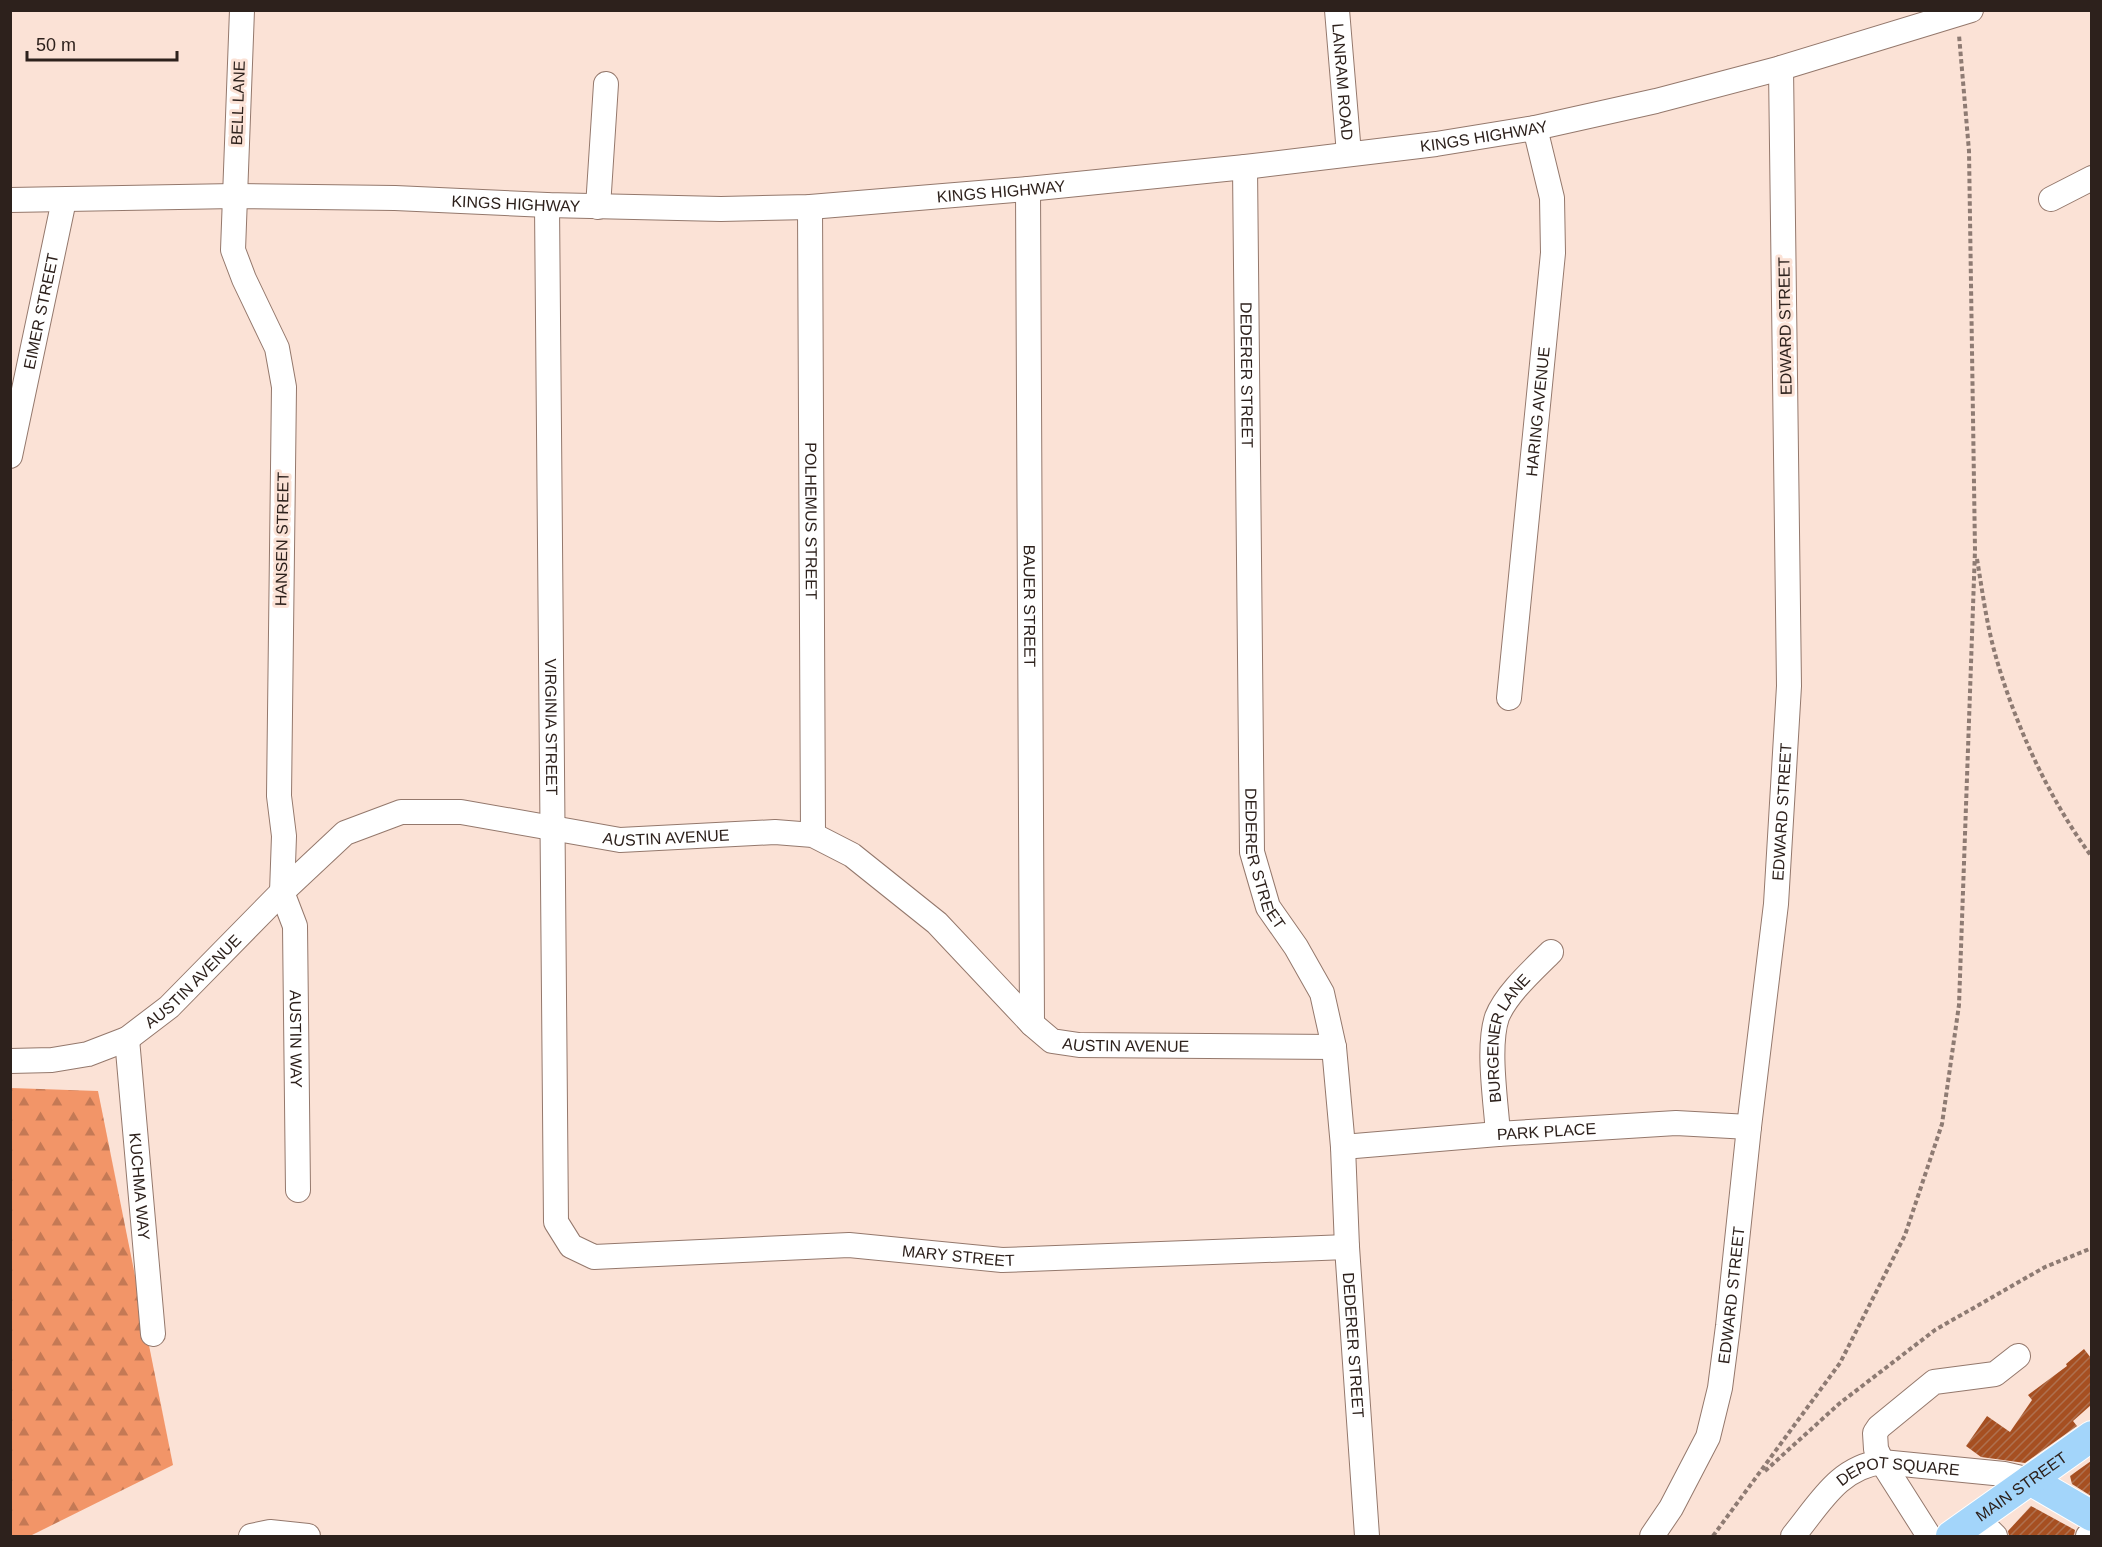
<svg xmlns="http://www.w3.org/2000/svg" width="2102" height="1547" font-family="Helvetica,sans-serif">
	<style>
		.forest { fill: url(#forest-firs) }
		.building { fill: url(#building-hatch) }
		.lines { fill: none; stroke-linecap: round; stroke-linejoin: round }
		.minor-casing { stroke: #94786c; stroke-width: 26 }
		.major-casing { stroke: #fff; stroke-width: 32 }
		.path { stroke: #8e7b73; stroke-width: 4; stroke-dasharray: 4.5 3; stroke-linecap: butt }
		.minor { stroke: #fff; stroke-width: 24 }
		.major { stroke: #a3d5fa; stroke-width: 30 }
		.labels { text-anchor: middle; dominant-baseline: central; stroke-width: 6; stroke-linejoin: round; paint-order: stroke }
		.street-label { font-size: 16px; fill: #2d211c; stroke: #fbe2d6 }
	</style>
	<defs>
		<pattern id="forest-firs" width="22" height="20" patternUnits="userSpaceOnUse" patternTransform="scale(1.5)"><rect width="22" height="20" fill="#f29568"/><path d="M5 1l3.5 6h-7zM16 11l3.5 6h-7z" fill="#c47955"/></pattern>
		<pattern id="building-hatch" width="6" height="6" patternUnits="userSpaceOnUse" patternTransform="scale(1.5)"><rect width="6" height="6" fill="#a64f21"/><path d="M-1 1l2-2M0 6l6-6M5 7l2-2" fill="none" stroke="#ae704f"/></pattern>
	</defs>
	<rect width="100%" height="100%" fill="#fbe2d6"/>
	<polygon class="forest" points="11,1088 98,1091 173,1465 30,1536 11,1536"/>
	<g class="building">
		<polygon points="2084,1349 2091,1358 2091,1405 2073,1421 2077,1426 2025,1463 1981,1457 1966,1446 1987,1416 2010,1432 2032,1400 2028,1395 2067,1366 2066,1364"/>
		<polygon points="2091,1461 2091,1496 2072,1484 2070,1476"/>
		<polygon points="2031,1506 2075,1530 2074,1536 2009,1536 2008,1531"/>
	</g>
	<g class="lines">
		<defs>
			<g id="minor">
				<path id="s1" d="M242,10l-9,240 11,29 33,69 7,39 -5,409 5,40 -2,56 13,34 3,264"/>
				<path id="s2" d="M1337,10l12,144"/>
				<path id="s3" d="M1245,167l7,685 16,55 28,40 26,46 12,54 9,100 4,100 20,289"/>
				<path id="s4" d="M1028,189l4,835"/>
				<polyline points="2051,199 2092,178"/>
				<path id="s5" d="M10,200l225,-4 160,2 152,7 174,4 89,-2 218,-18 217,-22 191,-23 99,-16 121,-27 125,-33 190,-58"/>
				<path id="s6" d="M547,205l9,1017 15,24 23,11 255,-12 153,15 345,-13"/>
				<polyline points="598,207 606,84"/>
				<path id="s7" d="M810,207l3,628"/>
				<path id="s8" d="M10,456l54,-256"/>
				<path id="s9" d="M1509,698l44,-445 -1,-55 -17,-70"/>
				<path id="s10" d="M127,1039l26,295"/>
				<path id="s11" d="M10,1061l42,-1 36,-6 39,-15 42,-32 113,-115 63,-59 56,-21h60l159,28 155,-8 38,3 39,20 85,68 95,101 20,17 27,4 255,2"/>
				<path id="s12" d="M1498,1134c-2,-32 -11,-87 -1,-117 9,-23 36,-47 54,-65"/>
				<path id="s13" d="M1343,1147l155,-13 178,-11 73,4"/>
				<polyline points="1977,1518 1995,1536"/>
				<polyline points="251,1536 270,1532 308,1536"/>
				<path id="s14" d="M1652,1536l19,-28 37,-71 12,-49 8,-62 21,-199 27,-223 13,-218 -8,-618"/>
				<path id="s15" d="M1793,1536c26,-31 45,-69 89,-74l122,12 26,6"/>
				<polyline points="1929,1536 1882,1462 1876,1449 1875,1433 1879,1427 1934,1382 1995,1374 2018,1356"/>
				<polyline points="2088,1536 2092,1533"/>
			</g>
			<g id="major">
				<polyline points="2030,1480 2092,1516"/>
				<path id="s16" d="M1951,1536l141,-100"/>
			</g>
		</defs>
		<use href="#minor" class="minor-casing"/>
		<use href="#major" class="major-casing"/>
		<g class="path">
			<path d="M1977,559c5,30 9,61 17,91 19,70 54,148 98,207"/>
			<polyline points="1765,1471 1840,1403 1935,1330 2045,1267 2092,1248"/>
			<polyline points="1713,1536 1840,1363 1905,1235 1942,1124 1959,1005 1975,550 1969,151 1959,35"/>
		</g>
		<use href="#minor" class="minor"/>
		<use href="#major" class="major"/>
	</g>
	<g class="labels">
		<g class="street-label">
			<text stroke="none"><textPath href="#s2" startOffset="72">LANRAM ROAD</textPath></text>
			<text transform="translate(238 103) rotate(-88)">BELL LANE</text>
			<text stroke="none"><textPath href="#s5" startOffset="1478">KINGS HIGHWAY</textPath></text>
			<text stroke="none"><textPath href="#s5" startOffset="992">KINGS HIGHWAY</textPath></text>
			<text stroke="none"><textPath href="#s5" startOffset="506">KINGS HIGHWAY</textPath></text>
			<text stroke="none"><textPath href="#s8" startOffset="148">EIMER STREET</textPath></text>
			<text transform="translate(1785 326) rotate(-91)">EDWARD STREET</text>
			<text stroke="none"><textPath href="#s3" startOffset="208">DEDERER STREET</textPath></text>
			<text stroke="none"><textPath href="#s9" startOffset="288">HARING AVENUE</textPath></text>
			<text stroke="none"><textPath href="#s7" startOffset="314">POLHEMUS STREET</textPath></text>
			<text transform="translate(282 539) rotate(-89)">HANSEN STREET</text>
			<text stroke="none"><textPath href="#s4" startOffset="417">BAUER STREET</textPath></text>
			<text stroke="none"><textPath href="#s6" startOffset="522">VIRGINIA STREET</textPath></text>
			<text stroke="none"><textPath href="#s14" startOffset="744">EDWARD STREET</textPath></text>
			<text stroke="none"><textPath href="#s11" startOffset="748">AUSTIN AVENUE</textPath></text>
			<text stroke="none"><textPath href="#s3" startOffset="694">DEDERER STREET</textPath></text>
			<text stroke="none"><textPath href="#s11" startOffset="208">AUSTIN AVENUE</textPath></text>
			<text stroke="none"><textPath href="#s1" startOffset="1042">AUSTIN WAY</textPath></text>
			<text stroke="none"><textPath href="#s12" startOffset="100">BURGENER LANE</textPath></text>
			<text stroke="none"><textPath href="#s11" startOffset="1287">AUSTIN AVENUE</textPath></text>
			<text stroke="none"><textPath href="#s13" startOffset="204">PARK PLACE</textPath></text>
			<text stroke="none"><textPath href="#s10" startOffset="148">KUCHMA WAY</textPath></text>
			<text stroke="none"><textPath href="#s6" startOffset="1436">MARY STREET</textPath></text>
			<text stroke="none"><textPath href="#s14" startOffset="258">EDWARD STREET</textPath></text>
			<text stroke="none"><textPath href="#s3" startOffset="1198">DEDERER STREET</textPath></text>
			<text stroke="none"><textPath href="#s15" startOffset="134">DEPOT SQUARE</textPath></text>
			<text stroke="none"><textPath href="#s16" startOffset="86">MAIN STREET</textPath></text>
		</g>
	</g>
	<rect width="2102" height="1547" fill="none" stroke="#2d211c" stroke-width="24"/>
	<path d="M27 51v9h150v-9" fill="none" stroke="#2d211c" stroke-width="3"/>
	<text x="36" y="51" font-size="18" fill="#2d211c" stroke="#fbe2d6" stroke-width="4.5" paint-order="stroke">50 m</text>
</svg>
